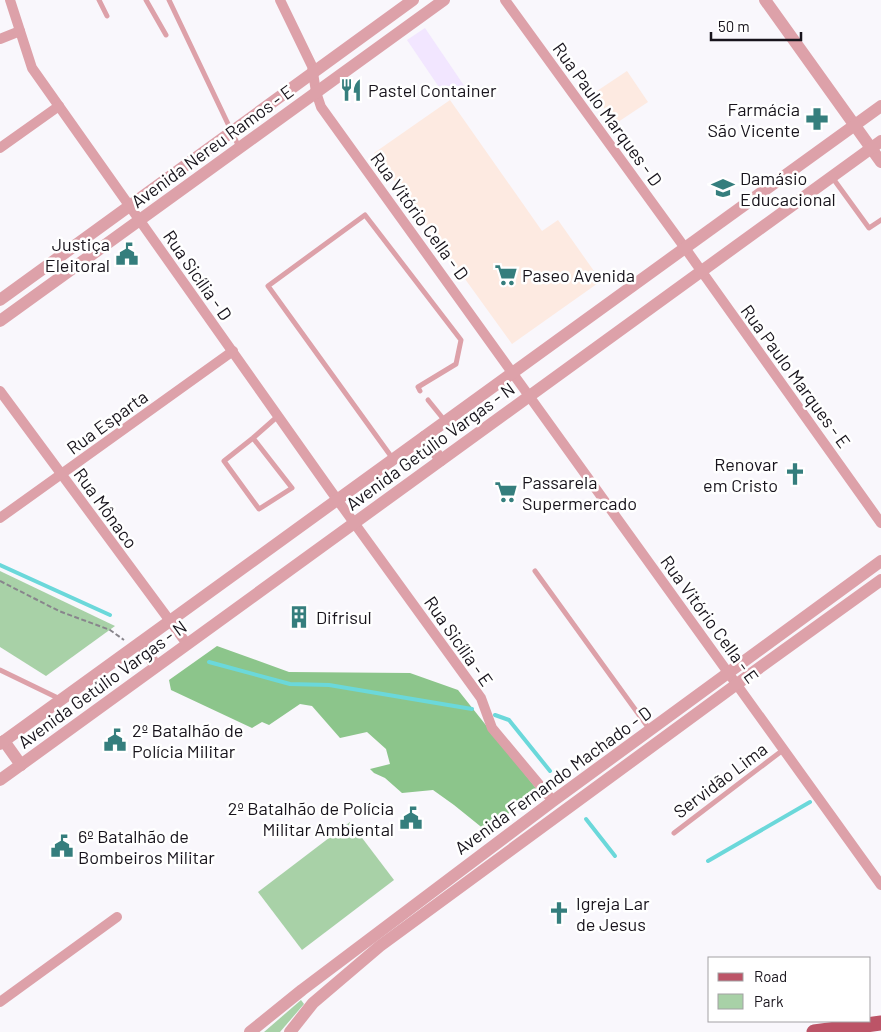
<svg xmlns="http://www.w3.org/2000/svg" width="881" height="1032" font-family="Barlow,sans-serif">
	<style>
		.commercial { fill: #fdeae1 }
		.built { fill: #f2e6ff }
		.green { fill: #a8d1a7 }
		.forest { fill: #8cc58b }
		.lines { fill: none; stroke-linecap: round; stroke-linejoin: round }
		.stream { stroke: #6bd8da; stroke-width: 4 }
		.path { stroke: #88858c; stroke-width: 2; stroke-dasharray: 5 2.5; stroke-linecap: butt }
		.service { stroke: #dda1a9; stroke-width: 5 }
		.minor { stroke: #dda1a9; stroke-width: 10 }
		.tertiary { stroke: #dda1a9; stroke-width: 12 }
		.primary { stroke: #bc5467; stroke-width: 15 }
		.labels { text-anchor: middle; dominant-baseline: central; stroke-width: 5; stroke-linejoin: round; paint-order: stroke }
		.poi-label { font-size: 18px; fill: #18141c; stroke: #fff; text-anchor: start }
		.street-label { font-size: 18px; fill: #18141c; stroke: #fff }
	</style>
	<rect width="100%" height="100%" fill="#f9f7fc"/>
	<g class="commercial">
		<polygon points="627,71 648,102 615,124 594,93"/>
		<polygon points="450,100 542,231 558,220 601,281 512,344 374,153"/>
	</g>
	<polygon class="built" points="425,28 465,87 447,99 407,40"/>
	<g class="green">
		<polygon points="0,571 115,626 46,676 0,647"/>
		<polygon points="350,822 394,880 302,950 258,892"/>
		<polygon points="301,1000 304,1004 280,1032 264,1032"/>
	</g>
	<polygon class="forest" points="217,646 289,672 410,673 458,690 539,792 485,830 454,805 433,790 402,793 385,778 374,773 370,769 390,764 386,749 367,732 340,738 312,706 300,704 269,725 262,722 252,728 171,690 169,680"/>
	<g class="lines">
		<g class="stream">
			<polyline points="0,565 110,615"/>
			<polyline points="209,662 290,684 329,685 472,709"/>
			<polyline points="495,715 509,720 550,771"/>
			<polyline points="586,819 615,856"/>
			<polyline points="708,861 810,802"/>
		</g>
		<polyline class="path" points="0,581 59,611 110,630 124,640"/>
		<g class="service">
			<polyline points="99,0 107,16"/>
			<polyline points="146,0 166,35"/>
			<polyline points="169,0 239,147"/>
			<polyline points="832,177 869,228 881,220"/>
			<polyline points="428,400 445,421"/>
			<polyline points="253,438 292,488 259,509 224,461 253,438 278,416"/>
			<polyline points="393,459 268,286 365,215 461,340 456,364 418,387 420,391"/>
			<polyline points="535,571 650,730"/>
			<polyline points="0,670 60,699"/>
			<polyline points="674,833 783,750"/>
		</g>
		<g class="minor">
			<polyline points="10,0 32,68 331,491 481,698 492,728 553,801"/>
			<polyline points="280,0 312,66 316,92 321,107 881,885"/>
			<polyline points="505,0 685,248 881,523"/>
			<polyline points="0,39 20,31"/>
			<polyline points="0,148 59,106"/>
			<polyline points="0,391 187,644"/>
			<polyline points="0,518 233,351"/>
			<polyline points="0,1002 117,917"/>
		</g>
		<g class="tertiary">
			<polyline points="765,0 881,162"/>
			<polyline points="0,300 413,0"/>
			<polyline points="0,321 444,0"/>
			<polyline points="424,437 441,460"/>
			<polyline points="140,643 156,666"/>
			<polyline points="4,741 21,765"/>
			<polyline points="0,744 881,106"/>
			<polyline points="0,780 881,141"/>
			<polyline points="250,1032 302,990 553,801 881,561"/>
			<polyline points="290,1032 313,1003 380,946 737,684 881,580"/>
		</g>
		<polyline class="primary" points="814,1032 881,1023"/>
	</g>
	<defs>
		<symbol id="restaurant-bare" viewBox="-9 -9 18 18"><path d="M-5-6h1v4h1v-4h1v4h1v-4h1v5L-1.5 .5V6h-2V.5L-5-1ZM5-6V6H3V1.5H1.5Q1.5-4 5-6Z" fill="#357e7d" stroke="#fff" stroke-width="2.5" paint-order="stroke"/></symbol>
		<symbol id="pharmacy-bare" viewBox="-9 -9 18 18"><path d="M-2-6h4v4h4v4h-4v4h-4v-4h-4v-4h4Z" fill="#357e7d" stroke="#fff" stroke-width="2.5" paint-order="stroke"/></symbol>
		<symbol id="university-bare" viewBox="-9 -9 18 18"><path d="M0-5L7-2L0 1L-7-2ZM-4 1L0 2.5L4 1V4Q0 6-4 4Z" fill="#357e7d" stroke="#fff" stroke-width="2.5" paint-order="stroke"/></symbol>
		<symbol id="civic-bare" viewBox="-9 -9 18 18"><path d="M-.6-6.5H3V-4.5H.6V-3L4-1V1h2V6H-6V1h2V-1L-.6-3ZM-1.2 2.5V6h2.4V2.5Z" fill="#357e7d" stroke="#fff" stroke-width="2.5" paint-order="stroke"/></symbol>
		<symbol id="supermarket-bare" viewBox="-9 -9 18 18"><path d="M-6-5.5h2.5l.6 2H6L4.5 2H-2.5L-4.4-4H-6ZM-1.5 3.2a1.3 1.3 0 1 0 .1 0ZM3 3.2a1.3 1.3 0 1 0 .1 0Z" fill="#357e7d" stroke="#fff" stroke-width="2.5" paint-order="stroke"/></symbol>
		<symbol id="church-bare" viewBox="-9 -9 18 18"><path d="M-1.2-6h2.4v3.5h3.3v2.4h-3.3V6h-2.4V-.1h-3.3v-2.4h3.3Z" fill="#357e7d" stroke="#fff" stroke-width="2.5" paint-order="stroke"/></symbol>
		<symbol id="building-bare" viewBox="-9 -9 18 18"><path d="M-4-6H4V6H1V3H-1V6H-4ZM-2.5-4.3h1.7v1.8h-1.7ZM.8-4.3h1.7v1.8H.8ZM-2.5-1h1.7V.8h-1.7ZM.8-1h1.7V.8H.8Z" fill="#357e7d" stroke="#fff" stroke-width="2.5" paint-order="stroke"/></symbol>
	</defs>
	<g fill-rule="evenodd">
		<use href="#restaurant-bare" x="335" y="74" width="32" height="32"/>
		<use href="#pharmacy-bare" x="801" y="103" width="32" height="32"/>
		<use href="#university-bare" x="707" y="172" width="32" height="32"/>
		<use href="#civic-bare" x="111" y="238" width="32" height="32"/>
		<use href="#supermarket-bare" x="490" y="259" width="32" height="32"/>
		<use href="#church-bare" x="779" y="458" width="32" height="32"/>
		<use href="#supermarket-bare" x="490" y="476" width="32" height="32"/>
		<use href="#building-bare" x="283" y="601" width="32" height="32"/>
		<use href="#civic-bare" x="99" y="724" width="32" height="32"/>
		<use href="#civic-bare" x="395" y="802" width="32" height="32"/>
		<use href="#civic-bare" x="46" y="830" width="32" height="32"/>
		<use href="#church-bare" x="543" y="897" width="32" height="32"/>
	</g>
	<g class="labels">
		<g class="poi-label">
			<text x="368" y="90">Pastel Container</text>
			<text x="800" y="109" text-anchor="end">Farmácia<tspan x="800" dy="21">São Vicente</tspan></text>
			<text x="740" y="178">Damásio<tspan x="740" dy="21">Educacional</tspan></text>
			<text x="110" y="244" text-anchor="end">Justiça<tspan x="110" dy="21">Eleitoral</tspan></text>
			<text x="522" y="275">Paseo Avenida</text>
			<text x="778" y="464" text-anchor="end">Renovar<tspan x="778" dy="21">em Cristo</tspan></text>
			<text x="522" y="482">Passarela<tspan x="522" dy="21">Supermercado</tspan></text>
			<text x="316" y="617">Difrisul</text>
			<text x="132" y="730">2º Batalhão de<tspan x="132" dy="21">Polícia Militar</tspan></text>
			<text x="394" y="808" text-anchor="end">2º Batalhão de Polícia<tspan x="394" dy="21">Militar Ambiental</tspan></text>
			<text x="78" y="836">6º Batalhão de<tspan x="78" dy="21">Bombeiros Militar</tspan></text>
			<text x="576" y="903">Igreja Lar<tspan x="576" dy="21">de Jesus</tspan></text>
		</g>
		<g class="street-label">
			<text transform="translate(608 114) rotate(54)">Rua Paulo Marques - D</text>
			<text transform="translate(212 146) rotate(-36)">Avenida Nereu Ramos - E</text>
			<text transform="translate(420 216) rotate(54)">Rua Vitório Cella - D</text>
			<text transform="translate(198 275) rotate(55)">Rua Sicília - D</text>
			<text transform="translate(796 376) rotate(54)">Rua Paulo Marques - E</text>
			<text transform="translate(107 422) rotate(-36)">Rua Esparta</text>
			<text transform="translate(430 446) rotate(-36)">Avenida Getúlio Vargas - N</text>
			<text transform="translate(106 508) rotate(54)">Rua Mônaco</text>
			<text transform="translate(710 619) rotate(54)">Rua Vitório Cella - E</text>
			<text transform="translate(459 641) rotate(55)">Rua Sicília - E</text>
			<text transform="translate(102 684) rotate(-36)">Avenida Getúlio Vargas - N</text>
			<text transform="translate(553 780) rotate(-36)">Avenida Fernando Machado - D</text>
			<text transform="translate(720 780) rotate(-37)">Servidão Lima</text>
		</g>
	</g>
	<rect x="708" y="957" width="162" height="65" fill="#ffffff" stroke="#a3a1a4"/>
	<rect x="718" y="973" width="25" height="8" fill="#bc5467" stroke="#a3a1a4"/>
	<text x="754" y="982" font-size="15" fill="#18141c">Road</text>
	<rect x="718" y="994" width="25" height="15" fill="#a8d1a7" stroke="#a3a1a4"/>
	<text x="754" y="1007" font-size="15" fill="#18141c">Park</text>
	<path d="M711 32v8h90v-8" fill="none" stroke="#18141c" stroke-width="2.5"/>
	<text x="718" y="32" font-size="15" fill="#18141c" stroke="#ffffff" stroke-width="4" paint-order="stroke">50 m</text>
</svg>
